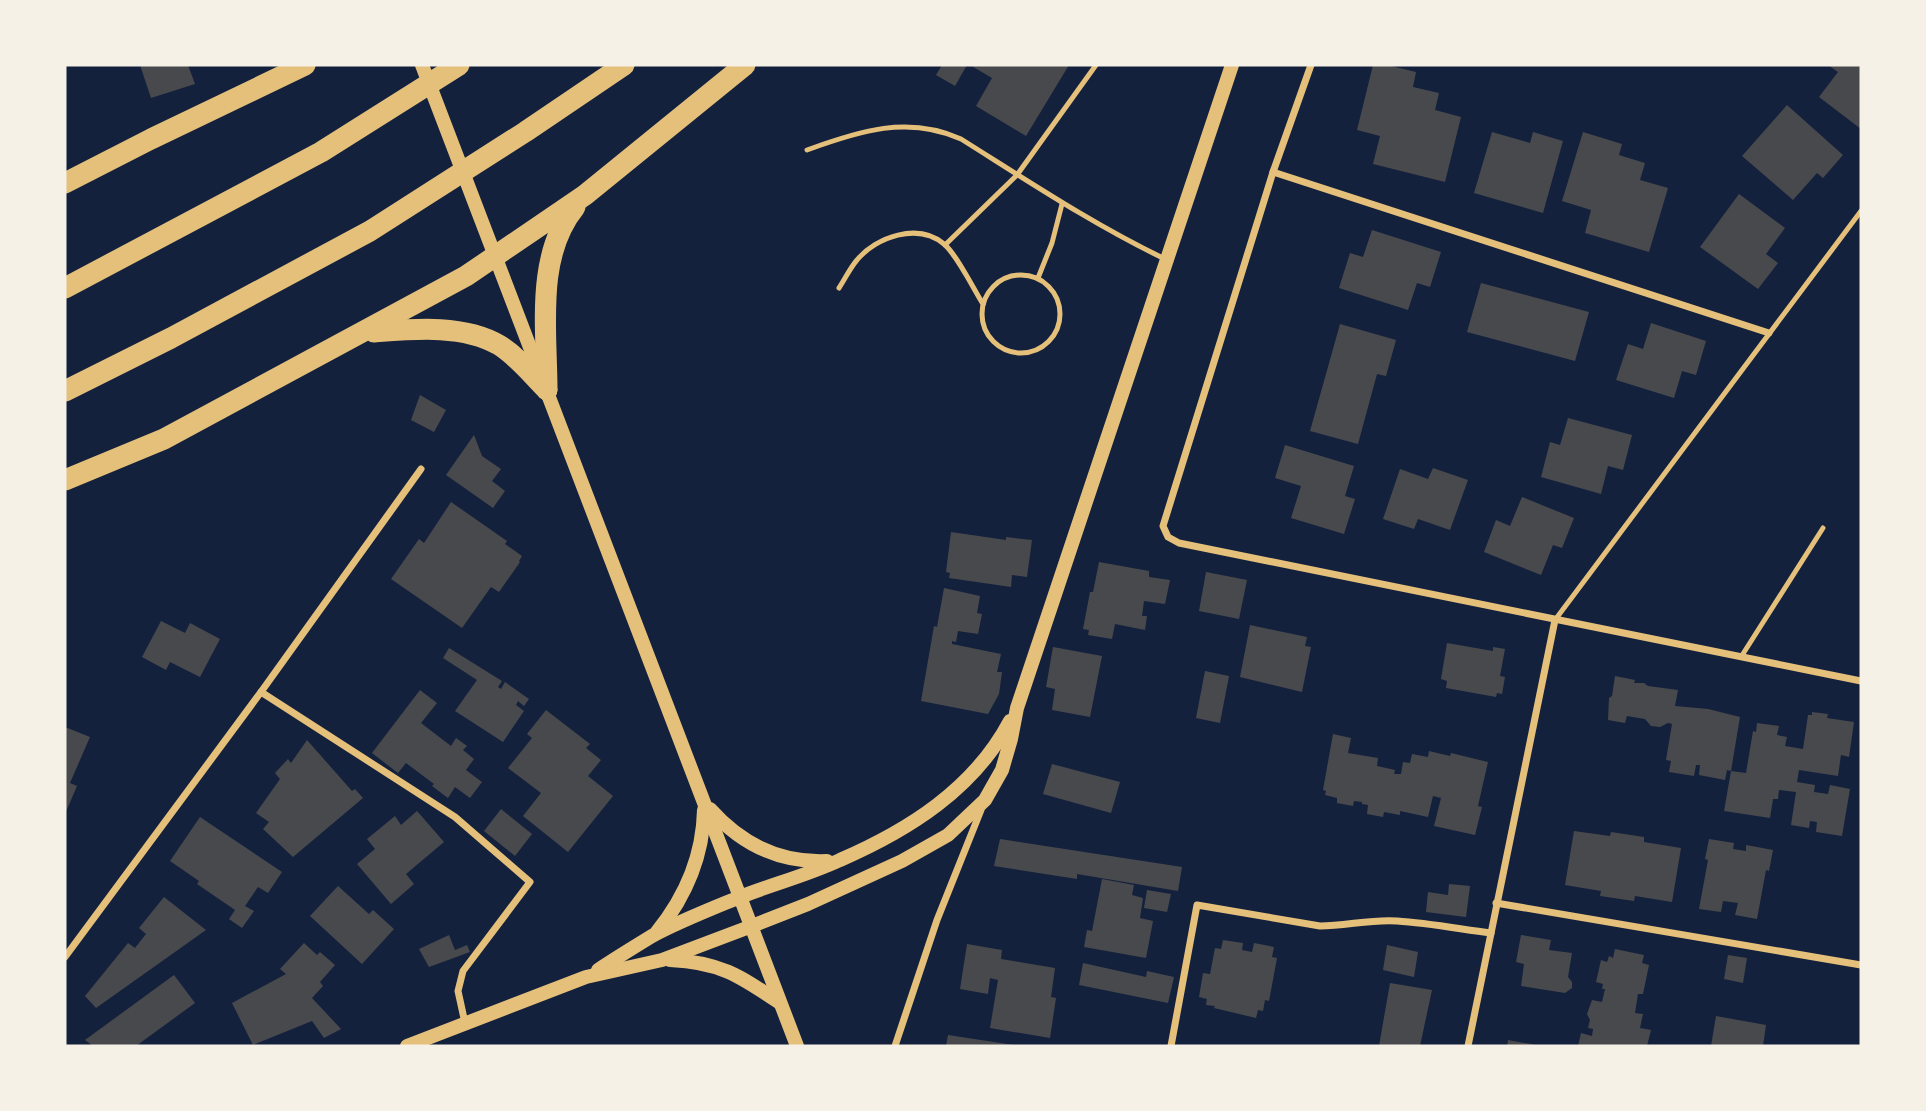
<svg xmlns="http://www.w3.org/2000/svg" width="1926" height="1111" font-family="Inter,sans-serif">
	<style>
		.building { fill: #48494c }
		.lines { fill: none; stroke-linecap: round; stroke-linejoin: round }
		.service { stroke: #e5c07b; stroke-width: 5 }
		.minor { stroke: #e5c07b; stroke-width: 7 }
		.secondary { stroke: #e5c07b; stroke-width: 14 }
		.motorway { stroke: #e5c07b; stroke-width: 21 }
	</style>
	<rect width="100%" height="100%" fill="#14213d"/>
	<g class="building">
		<polygon points="140,65 188,65 195,84 151,98"/>
		<polygon points="942,65 967,65 955,86 936,75"/>
		<polygon points="970,65 1069,65 1026,136 976,106 992,78"/>
		<polygon points="1373,65 1387,65 1416,72 1413,87 1439,93 1435,110 1461,117 1445,182 1373,164 1380,136 1357,130"/>
		<polygon points="1828,65 1861,65 1861,129 1819,97 1838,72"/>
		<polygon points="1787,105 1843,155 1823,178 1817,173 1793,200 1742,156"/>
		<polygon points="1492,132 1530,143 1533,132 1563,141 1543,213 1474,193"/>
		<polygon points="1583,132 1622,144 1619,155 1645,163 1640,180 1668,188 1649,252 1585,233 1591,210 1562,201"/>
		<polygon points="1739,194 1785,228 1766,254 1778,263 1758,289 1700,247"/>
		<polygon points="1372,230 1441,252 1430,287 1417,283 1408,310 1339,288 1350,253 1363,257"/>
		<polygon points="1481,283 1589,312 1575,361 1467,332"/>
		<polygon points="1651,323 1706,341 1696,375 1682,371 1674,398 1616,380 1628,344 1643,349"/>
		<polygon points="1340,324 1396,340 1386,376 1377,374 1358,444 1310,431"/>
		<polygon points="420,395 446,410 434,432 411,420"/>
		<polygon points="1568,418 1632,435 1623,470 1608,466 1601,494 1541,477 1550,442 1560,445"/>
		<polygon points="474,435 482,456 501,469 492,481 505,491 493,508 446,475"/>
		<polygon points="1285,445 1354,466 1345,496 1355,499 1344,534 1291,518 1301,486 1275,478"/>
		<polygon points="1433,468 1468,480 1450,530 1418,519 1414,529 1383,519 1400,469 1428,479"/>
		<polygon points="1522,497 1574,518 1562,548 1553,545 1541,575 1484,552 1496,520 1510,526"/>
		<polygon points="451,502 507,541 505,544 522,556 519,561 520,562 499,592 491,587 462,628 391,579 419,539 424,543"/>
		<polygon points="951,532 1006,540 1006,537 1032,540 1027,577 1012,575 1011,587 949,578 950,573 946,572"/>
		<polygon points="1099,562 1149,571 1149,577 1170,580 1165,604 1144,601 1142,616 1147,616 1145,630 1115,624 1112,639 1088,635 1089,630 1083,629 1090,592 1093,592"/>
		<polygon points="1206,572 1247,580 1239,619 1199,611"/>
		<polygon points="944,588 980,596 977,613 982,614 978,634 958,631 956,642 952,641 952,644 1001,654 997,672 1002,672 999,694 988,714 921,701 934,626 937,627"/>
		<polygon points="161,621 185,633 190,623 220,639 200,677 170,662 166,670 142,657"/>
		<polygon points="1250,625 1307,637 1305,646 1311,647 1302,692 1240,677"/>
		<polygon points="1447,643 1493,651 1493,647 1505,649 1500,676 1505,677 1502,694 1497,693 1496,697 1446,688 1447,681 1441,679"/>
		<polygon points="1053,647 1102,656 1090,717 1052,710 1055,689 1046,687"/>
		<polygon points="449,648 502,681 498,687 501,689 505,682 529,699 524,706 518,701 516,705 524,711 503,742 455,711 477,680 443,658"/>
		<polygon points="1205,671 1229,676 1220,723 1196,718"/>
		<polygon points="1615,676 1635,680 1634,683 1644,683 1648,686 1678,690 1675,706 1708,709 1740,717 1731,771 1727,770 1725,780 1699,775 1700,765 1696,765 1694,776 1669,772 1671,761 1666,760 1672,724 1668,723 1660,727 1651,726 1645,719 1627,716 1625,723 1608,720 1609,698 1612,696"/>
		<polygon points="420,690 437,703 421,723 451,746 456,738 467,746 463,750 474,759 466,770 482,782 470,798 455,787 448,798 432,786 434,784 406,763 398,773 372,753"/>
		<polygon points="546,710 590,744 586,748 601,760 588,776 613,796 568,852 523,816 541,793 508,768 532,738 527,734"/>
		<polygon points="1812,712 1828,714 1827,718 1854,722 1849,757 1841,755 1838,776 1799,770 1797,782 1815,785 1814,792 1828,794 1830,785 1850,789 1842,836 1816,832 1817,822 1810,821 1809,828 1791,825 1796,792 1779,790 1778,799 1773,799 1770,818 1724,811 1731,771 1746,773 1753,731 1756,732 1757,723 1779,726 1777,735 1787,737 1785,746 1803,749 1808,715 1812,715"/>
		<polygon points="65,727 90,737 70,783 77,786 65,814"/>
		<polygon points="1333,734 1351,738 1348,753 1378,758 1377,766 1395,770 1394,774 1401,774 1403,762 1410,763 1412,754 1428,757 1429,751 1450,756 1451,753 1488,762 1478,806 1482,807 1475,835 1434,826 1441,798 1433,796 1428,817 1400,811 1400,815 1384,812 1383,817 1367,814 1368,805 1362,804 1362,802 1354,801 1353,806 1337,803 1337,798 1325,795 1326,791 1323,790"/>
		<polygon points="307,740 352,791 355,789 363,798 293,857 263,829 269,822 256,813 280,779 275,773 288,759 291,763"/>
		<polygon points="1052,764 1120,782 1111,813 1043,794"/>
		<polygon points="501,809 532,834 515,856 484,831"/>
		<polygon points="417,811 444,842 406,874 414,884 391,904 357,864 375,849 367,839 395,816 401,825"/>
		<polygon points="200,817 282,872 268,893 258,887 245,906 254,911 242,928 229,919 235,910 197,884 199,881 170,861"/>
		<polygon points="1574,831 1610,836 1611,832 1644,837 1644,842 1681,848 1672,902 1635,896 1634,901 1600,896 1601,891 1565,885"/>
		<polygon points="1000,839 1182,867 1178,891 1077,874 1077,879 994,866"/>
		<polygon points="1709,839 1734,843 1733,849 1746,851 1746,845 1773,850 1769,871 1766,870 1757,919 1735,915 1738,903 1723,901 1721,912 1699,909 1708,860 1705,859"/>
		<polygon points="1102,879 1134,885 1132,895 1143,898 1140,918 1153,921 1146,958 1084,947 1087,930 1092,931"/>
		<polygon points="1449,884 1470,886 1466,917 1426,912 1428,892 1448,895"/>
		<polygon points="338,886 369,914 373,910 394,929 362,964 310,916"/>
		<polygon points="1147,890 1171,894 1167,912 1144,908"/>
		<polygon points="164,897 206,930 96,1008 85,996 128,943 135,948 146,934 139,928"/>
		<polygon points="449,935 455,950 467,945 470,952 429,967 419,949"/>
		<polygon points="1521,935 1551,940 1549,950 1572,953 1568,977 1572,982 1572,988 1565,993 1521,986 1524,964 1516,962"/>
		<polygon points="1223,940 1243,943 1242,950 1252,952 1254,943 1274,947 1272,957 1277,958 1269,1001 1265,1000 1263,1011 1258,1010 1256,1018 1214,1008 1215,1006 1206,1005 1207,999 1199,997 1203,973 1210,974 1215,948 1221,949"/>
		<polygon points="304,943 317,955 320,952 335,965 320,982 323,986 312,998 341,1029 324,1038 312,1021 253,1045 232,1003 286,974 280,969"/>
		<polygon points="967,944 1002,950 1001,959 1055,968 1051,997 1056,998 1050,1038 990,1028 998,980 990,978 988,994 960,989"/>
		<polygon points="1387,945 1418,952 1414,977 1383,970"/>
		<polygon points="1615,949 1644,955 1642,963 1649,965 1643,994 1638,994 1635,1013 1643,1014 1640,1028 1651,1030 1647,1046 1578,1046 1581,1033 1592,1036 1593,1029 1588,1028 1590,1020 1587,1014 1592,1000 1602,1002 1605,989 1602,989 1603,984 1596,982 1601,960 1607,962 1609,956 1613,958"/>
		<polygon points="1728,955 1747,958 1743,983 1724,979"/>
		<polygon points="1083,963 1146,977 1147,971 1174,977 1168,1003 1079,985"/>
		<polygon points="174,975 195,1003 136,1046 93,1046 85,1040"/>
		<polygon points="1390,983 1432,990 1420,1046 1379,1046"/>
		<polygon points="1716,1016 1766,1025 1763,1046 1711,1046"/>
		<polygon points="948,1035 1014,1045 1014,1046 946,1046"/>
		<polygon points="1508,1040 1536,1045 1536,1046 1507,1046"/>
	</g>
	<g class="lines">
		<g class="service">
			<path d="M807,150c52,-19 101,-35 154,-11 67,42 133,86 204,120"/>
			<polyline points="945,245 1017,175 1096,65"/>
			<circle cx="1021" cy="314" r="39"/>
			<polyline points="1038,278 1052,243 1062,204"/>
			<path d="M839,288c6,-9 11,-20 18,-28 19,-23 61,-38 87,-16 13,11 29,44 39,60"/>
			<polyline points="1555,620 1861,211"/>
			<polyline points="1741,657 1823,528"/>
		</g>
		<g class="minor">
			<polyline points="1311,65 1273,172 1163,526 1168,537 1179,543 1861,681"/>
			<polyline points="1273,172 1769,333"/>
			<polyline points="261,692 455,817 530,882 463,971 458,991 465,1023"/>
			<polyline points="1496,903 1861,965"/>
			<polyline points="65,957 261,692 421,469"/>
			<polyline points="895,1046 937,920 981,810"/>
			<path d="M1171,1046l26,-141 123,21c26,0 51,-7 77,-5 31,2 63,8 94,12"/>
			<polyline points="1468,1046 1555,620"/>
		</g>
		<g class="secondary">
			<polyline points="422,65 797,1046"/>
			<path d="M710,809c31,35 70,54 117,52"/>
			<path d="M657,932c29,-36 46,-75 47,-122"/>
			<path d="M670,960c50,2 70,16 110,43"/>
			<path d="M598,970c18,-12 36,-23 54,-34 28,-15 59,-27 88,-39 33,-13 68,-22 100,-37 69,-30 134,-71 170,-139"/>
			<polyline points="407,1046 586,977 662,960 752,926 808,904 902,861 948,835 985,800 1002,770 1011,739 1017,708 1232,65"/>
		</g>
		<g class="motorway">
			<polyline points="65,183 151,139 305,65"/>
			<polyline points="65,288 321,152 459,65"/>
			<path d="M374,332c39,-3 89,-8 125,13 18,11 33,30 48,45"/>
			<path d="M547,390c0,-59 -12,-134 28,-183"/>
			<polyline points="65,391 171,338 370,231 525,132 624,65"/>
			<polyline points="65,480 164,439 466,276 585,195 745,65"/>
		</g>
	</g>
	<rect width="1926" height="1111" fill="none" stroke="#f6f1e7" stroke-width="133"/>
</svg>
